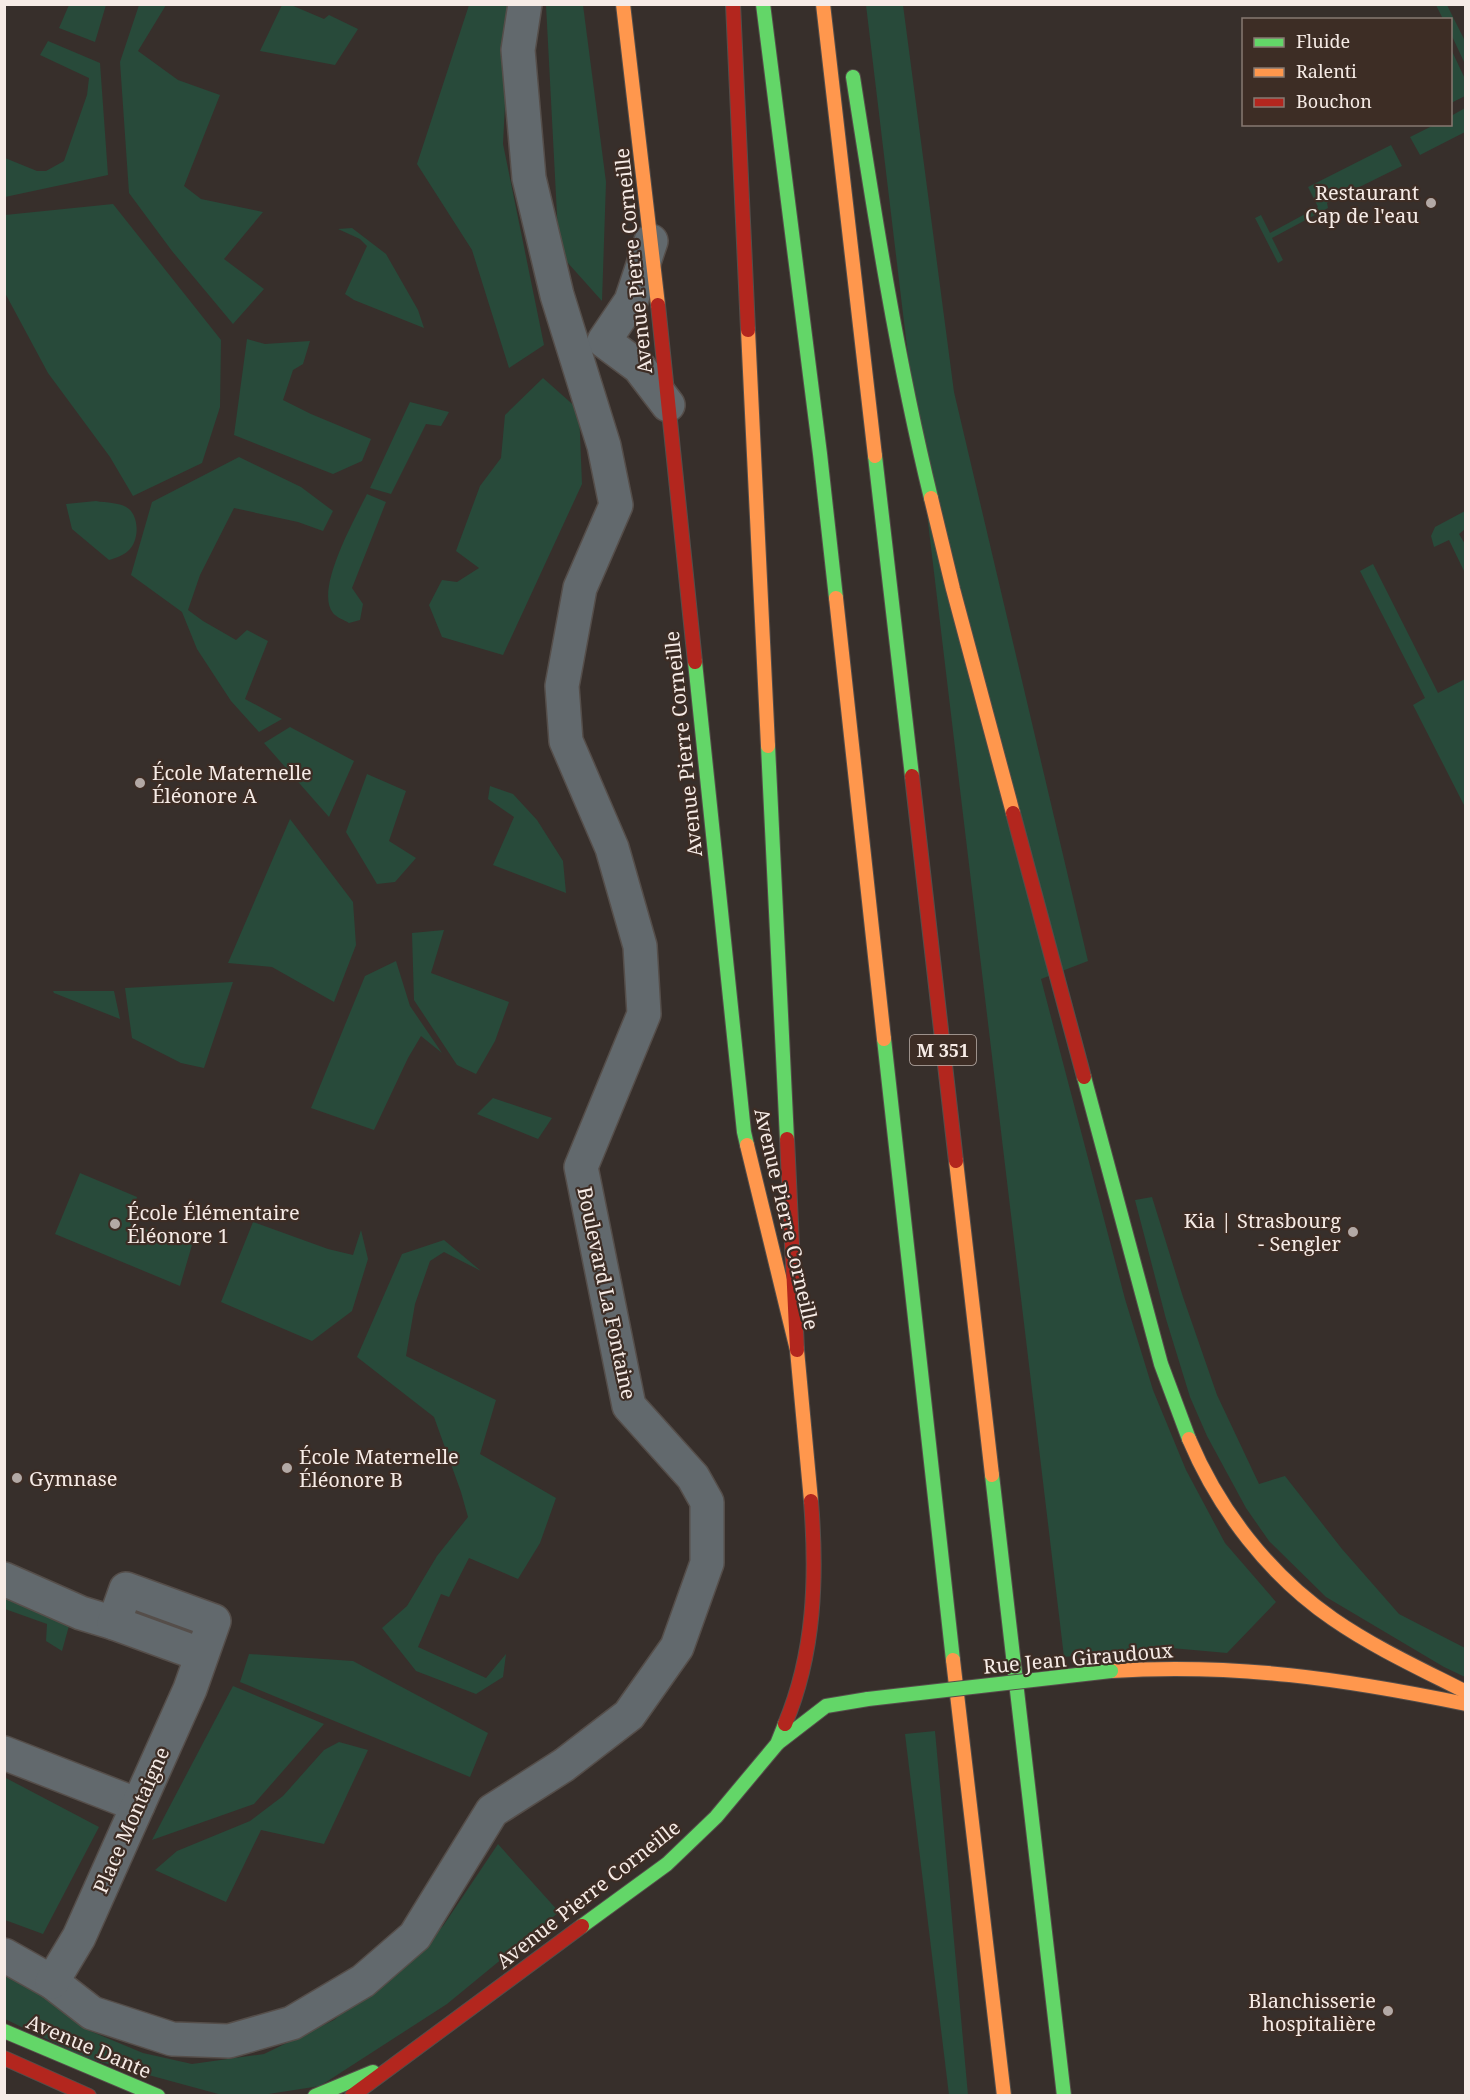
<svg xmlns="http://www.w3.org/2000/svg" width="1470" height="2100" font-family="'Noto Serif',serif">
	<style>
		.green { fill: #284a3a }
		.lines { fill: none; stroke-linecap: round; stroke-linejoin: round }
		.street-casing { stroke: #554e4a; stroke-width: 36 }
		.fast-casing { stroke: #554e4a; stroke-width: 16 }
		.slow-casing { stroke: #554e4a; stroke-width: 16 }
		.jam-casing { stroke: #554e4a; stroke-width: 16 }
		.street { stroke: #62696d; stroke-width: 33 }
		.fast { stroke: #63d668; stroke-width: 14 }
		.slow { stroke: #ff974d; stroke-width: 14 }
		.jam { stroke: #b3261e; stroke-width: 14 }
		.fast-bridge-casing { stroke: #554e4a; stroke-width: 16; stroke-linecap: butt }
		.fast-bridge { stroke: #63d668; stroke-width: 14 }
		.poi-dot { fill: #b3a9a5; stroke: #3d2d25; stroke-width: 2 }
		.labels { text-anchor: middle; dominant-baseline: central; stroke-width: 4.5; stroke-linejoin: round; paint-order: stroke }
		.shield { fill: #3d2d25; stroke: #beb2ac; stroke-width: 1.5 }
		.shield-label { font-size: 18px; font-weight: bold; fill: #f6ebe6 }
		.poi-label { font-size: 20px; fill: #f6ebe6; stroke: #3d2d25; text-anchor: start }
		.street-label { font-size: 20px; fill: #f6ebe6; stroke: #3d2d25 }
	</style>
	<rect width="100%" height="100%" fill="#372f2b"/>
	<g class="green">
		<polygon points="69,5 106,5 95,42 59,28"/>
		<polygon points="139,5 166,5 138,51 178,80 220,95 184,186 201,199 263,212 224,259 264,289 233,324 172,251 129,193 120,62"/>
		<polygon points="282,5 291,5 324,19 329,15 358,29 335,65 260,51"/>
		<polygon points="469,5 510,5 503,144 544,345 509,368 472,250 417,164"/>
		<polygon points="546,5 583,5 606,182 602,301 559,253"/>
		<polygon points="866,5 903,5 954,392 1088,961 1041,979 1125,1299 1153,1390 1186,1470 1225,1543 1276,1602 1227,1653 1160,1647 1064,1657"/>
		<polygon points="1436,5 1447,5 1465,41 1465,64 1451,34 1450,20 1443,19"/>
		<polygon points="48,41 100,63 108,175 5,197 5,158 37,171 46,171 64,161 87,95 89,78 40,55"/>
		<polygon points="1451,49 1465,79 1465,96 1451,103"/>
		<polygon points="1465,108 1465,132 1420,155 1410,137 1434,125 1450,124 1451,116"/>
		<polygon points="1391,145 1402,166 1327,203 1328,208 1272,238 1283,260 1278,263 1255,218 1261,215 1270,233 1318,207 1308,187"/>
		<polygon points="113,204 221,340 220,407 202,463 133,496 110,457 48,373 5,293 5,215"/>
		<polygon points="352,228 386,254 418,310 424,328 354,300 345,294 367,246 360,239 338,229"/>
		<polygon points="247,339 265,344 310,341 303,364 293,370 283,400 311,414 371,439 362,461 333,474 234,435"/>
		<polygon points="543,378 579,410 582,484 503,655 442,637 429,605 442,580 457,582 479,568 456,551 480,486 501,458 505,415"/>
		<polygon points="410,402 449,412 441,426 426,424 391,494 370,488"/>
		<polygon points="239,457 301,487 333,511 323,531 298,522 234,508 200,575 188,610 203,621 236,640 247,630 268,641 245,699 282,719 259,732 231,701 197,649 182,612 131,575 152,502"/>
		<path d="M367,494l19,8 -34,86 11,16 -3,16 -11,3c-5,-3 -13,-6 -16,-10 -19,-23 23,-96 34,-119z"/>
		<path d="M96,501c10,2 25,1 33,8 10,9 10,30 1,40 -5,6 -14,9 -21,11l-37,-31 -6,-25z"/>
		<polygon points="1465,511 1465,529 1459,534 1465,544 1465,573 1449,540 1434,547 1431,536 1435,527"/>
		<polygon points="1373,564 1438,693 1465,679 1465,807 1413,705 1425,698 1360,571"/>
		<polygon points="290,727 354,761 329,817 264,743"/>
		<polygon points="367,774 406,791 389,841 416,858 395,882 377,884 346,832"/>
		<polygon points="490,786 513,794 537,820 563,861 566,893 493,865 514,817 488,799"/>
		<polygon points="290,819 353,902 356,945 334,1002 272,967 228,963"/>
		<polygon points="444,930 431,973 509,1002 495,1041 476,1074 457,1065 414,1000 412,933"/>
		<polygon points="396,961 410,1006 442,1053 421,1036 408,1058 374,1130 311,1108 365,976"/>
		<polygon points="233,982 204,1068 181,1063 132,1038 125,988"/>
		<polygon points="53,991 114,991 120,1019 54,993"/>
		<polygon points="493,1098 552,1118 538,1139 477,1114"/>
		<polygon points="80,1173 137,1197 130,1224 192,1245 180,1286 55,1234"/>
		<polygon points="1152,1197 1183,1297 1217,1395 1259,1484 1285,1476 1342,1549 1399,1614 1465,1648 1465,1677 1444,1667 1326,1597 1269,1541 1246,1508 1207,1436 1190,1397 1166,1319 1135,1200"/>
		<polygon points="253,1222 328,1249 353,1255 361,1230 368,1259 352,1311 312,1341 221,1302"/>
		<polygon points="444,1240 481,1271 444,1252 430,1261 415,1304 406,1356 496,1400 480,1454 556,1498 540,1543 518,1579 469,1558 449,1597 441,1594 418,1647 486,1678 506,1654 503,1677 476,1694 416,1671 382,1628 407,1606 437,1556 468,1517 461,1492 434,1417 357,1357 402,1254"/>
		<polygon points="5,1586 72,1615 62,1651 46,1641 47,1624 5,1609"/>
		<polygon points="249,1654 353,1661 488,1733 470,1777 240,1682"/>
		<polygon points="233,1686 324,1724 254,1804 152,1840"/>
		<polygon points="935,1731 968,2095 949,2095 905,1734"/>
		<polygon points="339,1742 368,1750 324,1844 261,1830 226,1902 155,1870 177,1851 250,1821 283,1796 324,1750"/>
		<polygon points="4,1777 99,1827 43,1934 5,1920"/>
		<polygon points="498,1844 559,1912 447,2004 320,2086 262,2095 222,2095 86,2058 5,2019 4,1970 32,1987 83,2028 143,2053 192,2064 264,2054 334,2020 443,1926"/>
	</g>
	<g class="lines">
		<defs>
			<g id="street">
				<polyline points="651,241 631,301 604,341 639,367 668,405"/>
				<polyline points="4,1579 81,1613 114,1623"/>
				<polyline points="4,1753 138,1805"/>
				<polyline points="4,1955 52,1982 92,2013 172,2039 229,2041 292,2023 363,1981 415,1936 492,1811 564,1765 629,1715 677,1647 707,1563 707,1502 693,1477 629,1406 581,1167 644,1014 640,946 612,848 566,741 562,686 580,588 616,505 604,446 557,295 529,178 518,50 525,4"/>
				<polyline points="52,1982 79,1937 190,1689 214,1621 126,1589 114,1623 202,1655"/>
			</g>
			<g id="fast">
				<polyline points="763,4 820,454 836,598"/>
				<path d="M853,77c22,141 44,282 78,421"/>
				<polyline points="875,456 912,776"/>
				<polyline points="695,662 744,1132 747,1145"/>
				<polyline points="768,746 787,1139"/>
				<polyline points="884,1039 953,1660"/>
				<polyline points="1084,1077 1161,1364 1189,1439"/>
				<polyline points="992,1475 1064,2096"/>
				<polyline points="778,1743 826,1706 868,1699"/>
				<polyline points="582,1926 667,1864 716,1817 777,1744 785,1724"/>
				<polyline points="4,2031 158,2096"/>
				<polyline points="315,2096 373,2072"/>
			</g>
			<g id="slow">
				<polyline points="623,4 658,305"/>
				<polyline points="823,4 875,456"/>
				<polyline points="748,330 768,746"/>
				<polyline points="931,498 953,589 1013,813"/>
				<polyline points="836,598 884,1039"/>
				<polyline points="747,1145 797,1350 811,1501"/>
				<polyline points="956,1161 992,1475"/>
				<path d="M1189,1439c30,71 80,136 144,180 42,29 88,50 133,73"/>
				<polyline points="953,1660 1004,2096"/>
				<path d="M1111,1671c125,-8 233,8 355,33"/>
			</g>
			<g id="jam">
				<polyline points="733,4 748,330"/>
				<polyline points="658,305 695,662"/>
				<polyline points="912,776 956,1161"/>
				<polyline points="1013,813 1084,1077"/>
				<polyline points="787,1139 797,1350"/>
				<path d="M785,1724c30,-71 32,-148 26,-223"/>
				<polyline points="4,2058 89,2096"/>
				<polyline points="352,2096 582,1926"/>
			</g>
		</defs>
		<use href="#street" class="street-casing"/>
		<use href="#fast" class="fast-casing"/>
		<use href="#slow" class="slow-casing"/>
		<use href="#jam" class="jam-casing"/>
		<use href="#street" class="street"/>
		<use href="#fast" class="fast"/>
		<use href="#slow" class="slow"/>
		<use href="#jam" class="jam"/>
		<defs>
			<polyline id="fast-bridge" points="868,1699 1111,1671"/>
		</defs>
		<use href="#fast-bridge" class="fast-bridge-casing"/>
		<use href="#fast-bridge" class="fast-bridge"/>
	</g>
	<g class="poi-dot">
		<circle cx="1431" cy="203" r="6"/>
		<circle cx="140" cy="783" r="6"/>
		<circle cx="115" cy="1224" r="6"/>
		<circle cx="1353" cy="1232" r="6"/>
		<circle cx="287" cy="1468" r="6"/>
		<circle cx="17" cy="1478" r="6"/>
		<circle cx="1388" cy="2011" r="6"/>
	</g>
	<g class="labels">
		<rect class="shield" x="910" y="1035" width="66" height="30" rx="4.5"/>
		<g class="shield-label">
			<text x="943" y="1050">M 351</text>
		</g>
		<g class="poi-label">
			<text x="1419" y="192" text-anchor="end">Restaurant<tspan x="1419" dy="23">Cap de l'eau</tspan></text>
			<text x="152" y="772">École Maternelle<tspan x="152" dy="23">Éléonore A</tspan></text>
			<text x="127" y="1212">École Élémentaire<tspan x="127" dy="23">Éléonore 1</tspan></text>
			<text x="1341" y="1220" text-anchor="end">Kia | Strasbourg<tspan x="1341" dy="23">- Sengler</tspan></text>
			<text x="299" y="1456">École Maternelle<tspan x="299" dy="23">Éléonore B</tspan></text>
			<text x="29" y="1478">Gymnase</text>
			<text x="1376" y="2000" text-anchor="end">Blanchisserie<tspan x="1376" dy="23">hospitalière</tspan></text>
		</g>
		<g class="street-label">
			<text transform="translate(633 261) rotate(-96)">Avenue Pierre Corneille</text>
			<text transform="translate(683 744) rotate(-96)">Avenue Pierre Corneille</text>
			<text transform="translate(787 1219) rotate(77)">Avenue Pierre Corneille</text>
			<text transform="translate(607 1293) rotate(78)">Boulevard La Fontaine</text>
			<text transform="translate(1078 1658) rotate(-5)">Rue Jean Giraudoux</text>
			<text transform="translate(131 1820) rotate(-66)">Place Montaigne</text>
			<text transform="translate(588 1894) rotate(-38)">Avenue Pierre Corneille</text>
			<text transform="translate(89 2046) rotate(23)">Avenue Dante</text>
		</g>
	</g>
	<rect width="1470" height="2100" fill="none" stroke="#f6ebe6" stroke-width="12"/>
	<rect x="1242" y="18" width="210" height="108" fill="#3d2d25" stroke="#877972" stroke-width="1.5"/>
	<rect x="1254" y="38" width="30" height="9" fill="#63d668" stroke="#877972" stroke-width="1.5"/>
	<text x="1296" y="48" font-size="18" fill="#f6ebe6">Fluide</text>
	<rect x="1254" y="68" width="30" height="9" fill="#ff974d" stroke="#877972" stroke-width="1.5"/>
	<text x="1296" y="78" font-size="18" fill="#f6ebe6">Ralenti</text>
	<rect x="1254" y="98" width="30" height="9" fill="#b3261e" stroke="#877972" stroke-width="1.5"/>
	<text x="1296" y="108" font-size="18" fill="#f6ebe6">Bouchon</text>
</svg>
